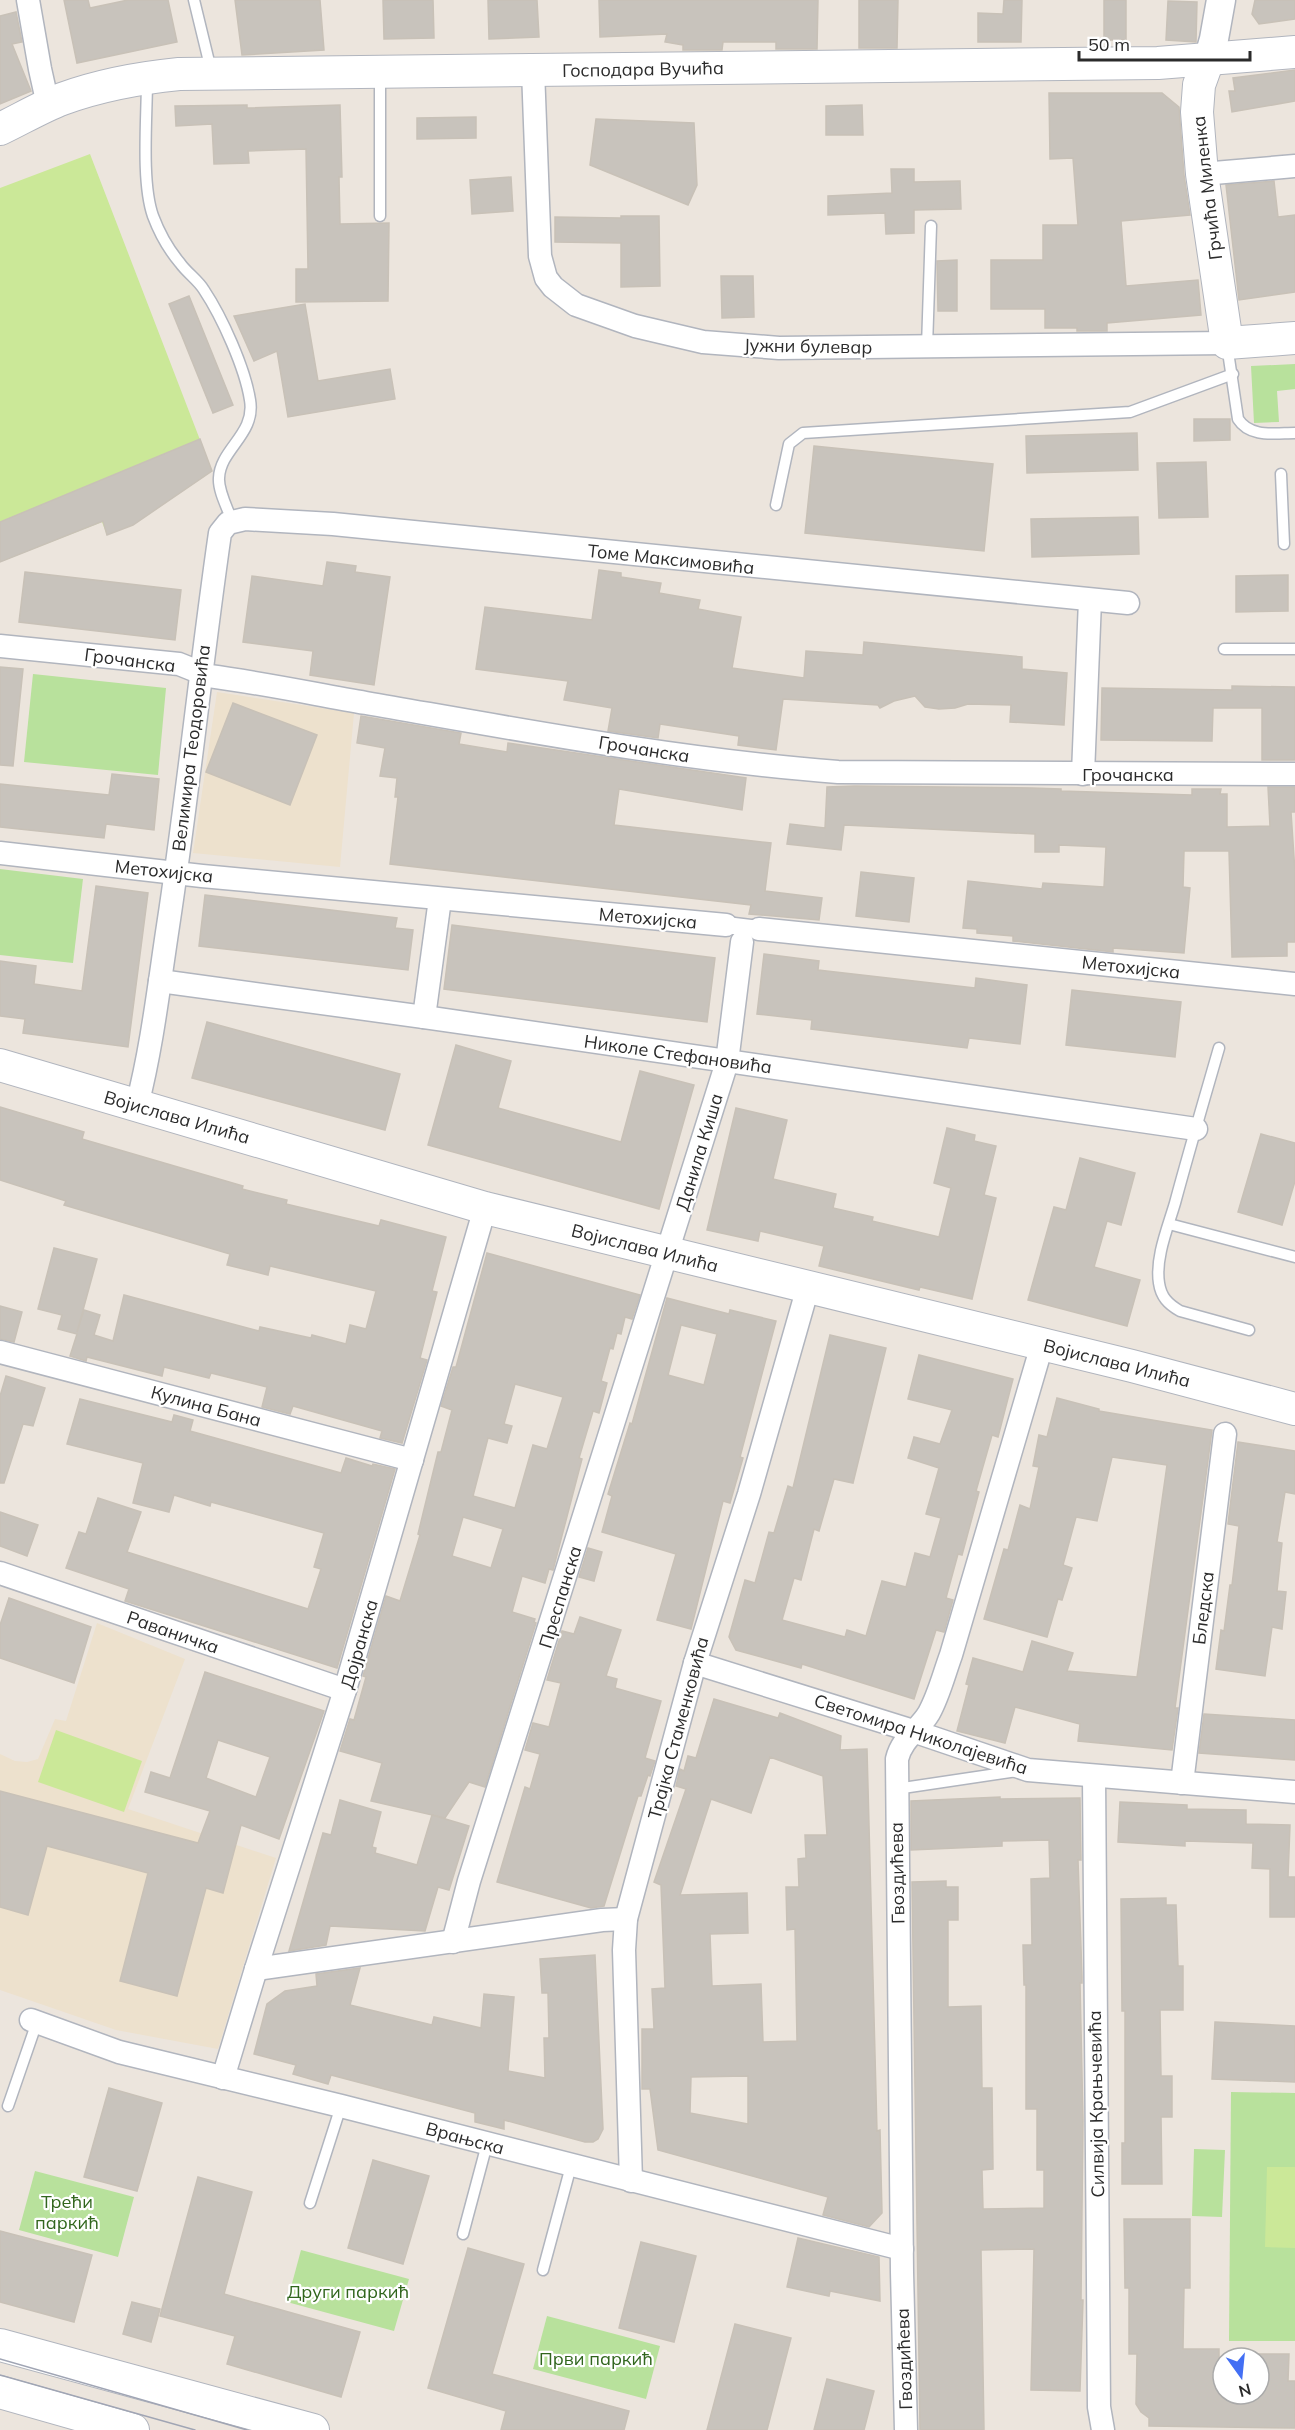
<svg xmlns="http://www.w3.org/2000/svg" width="1295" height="2430" font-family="Mulish,sans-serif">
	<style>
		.education { fill: #ede1cd }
		.green { fill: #b8e19c }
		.pitch { fill: #cbe898 }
		.building { fill: #c8c3bc; stroke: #c8c1b7; stroke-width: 1.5; fill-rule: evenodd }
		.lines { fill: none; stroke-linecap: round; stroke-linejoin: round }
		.service-casing { stroke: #b1b5be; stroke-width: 13 }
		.pedestrian-casing { stroke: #b1b5be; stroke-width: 19 }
		.minor-casing { stroke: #b1b5be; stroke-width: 25 }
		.tertiary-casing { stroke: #b1b5be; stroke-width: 31 }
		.secondary-casing { stroke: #b1b5be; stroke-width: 34 }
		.service { stroke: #fff; stroke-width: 10 }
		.pedestrian { stroke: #fff; stroke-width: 16 }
		.minor { stroke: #fff; stroke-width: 22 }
		.tertiary { stroke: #fff; stroke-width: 28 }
		.secondary { stroke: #fff; stroke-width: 32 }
		.tram { stroke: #a0a5b4; stroke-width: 1.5 }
		.labels { text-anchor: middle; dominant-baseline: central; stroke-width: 4.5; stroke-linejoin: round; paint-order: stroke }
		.street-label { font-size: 18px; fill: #2b2b2b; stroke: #fff }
		.park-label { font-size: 18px; fill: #31661d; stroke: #fff }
	</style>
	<rect width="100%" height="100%" fill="#ece5dd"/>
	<g class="education">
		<polygon points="217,692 354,713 340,867 193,853"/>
		<polygon points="97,1623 185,1659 128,1809 276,1858 218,2049 116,2030 0,1990 0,1754 15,1761 27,1762 38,1759 55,1719 66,1721"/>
	</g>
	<g class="green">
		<polygon points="1295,364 1295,389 1277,391 1279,422 1254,423 1251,366"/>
		<polygon points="33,674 166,688 158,775 24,762"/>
		<polygon points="0,869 83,879 73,963 0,955"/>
		<polygon points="1231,2092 1295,2093 1295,2341 1229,2341"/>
		<polygon points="1194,2149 1225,2150 1222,2217 1192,2216"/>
		<polygon points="35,2171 134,2197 118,2257 19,2230"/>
		<polygon points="301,2250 409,2279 394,2331 287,2302"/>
		<polygon points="547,2316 660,2346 646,2399 533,2369"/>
	</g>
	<g class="pitch">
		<polygon points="90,154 212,471 143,518 140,512 107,535 102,522 0,562 0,188"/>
		<polygon points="56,1730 142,1761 124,1812 38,1782"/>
		<polygon points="1267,2167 1295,2167 1295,2248 1265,2247"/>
	</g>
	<g class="building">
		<polygon points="64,0 88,0 90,8 128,0 168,0 177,42 77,63"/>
		<polygon points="235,0 320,0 324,50 242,55"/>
		<polygon points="383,0 433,0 434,38 384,39"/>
		<polygon points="488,0 537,0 539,37 489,39"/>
		<polygon points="599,0 818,0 817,49 776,49 776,42 723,42 722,50 683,50 683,45 665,42 667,34 600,37"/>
		<polygon points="859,0 898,0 897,48 859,48"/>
		<polygon points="1004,0 1022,0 1021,42 978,42 978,13 1003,14"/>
		<rect x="1104" y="0" width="22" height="40"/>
		<polygon points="1255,0 1295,0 1295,19 1259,24 1252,14"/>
		<polygon points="1168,1 1197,2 1196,42 1166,40"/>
		<polygon points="16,12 22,42 12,44 31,91 0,104 0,16"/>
		<polygon points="1295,70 1295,101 1232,112 1229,91 1235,91 1233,78"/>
		<polygon points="1049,93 1162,93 1179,107 1184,175 1190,215 1121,221 1126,286 1198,280 1201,315 1107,323 1107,331 1077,331 1077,328 1045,328 1045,309 991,309 991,260 1043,260 1043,225 1078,225 1073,158 1050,159"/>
		<polygon points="247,105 247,108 340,105 342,177 339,177 340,224 389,223 388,301 296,302 296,269 308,269 306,149 248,151 249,163 214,164 212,124 176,126 175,106"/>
		<polygon points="862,105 863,135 826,135 826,106"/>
		<polygon points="476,117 476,138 417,139 417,118"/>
		<polygon points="596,119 694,123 697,185 688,205 590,165"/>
		<polygon points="891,169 914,169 914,182 960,181 961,209 914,210 914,233 886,234 885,213 828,215 828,196 892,193"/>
		<polygon points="511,177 513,211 472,214 470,180"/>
		<polygon points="1274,181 1278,217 1295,215 1295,292 1239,300 1226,185"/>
		<polygon points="621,216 659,216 660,286 621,287 621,243 555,242 555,217 621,218"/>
		<polygon points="957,260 957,311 938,311 937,261"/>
		<polygon points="721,276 753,276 754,317 722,318"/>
		<polygon points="189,296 233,405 213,413 169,304"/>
		<polygon points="305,304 318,381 390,369 395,399 288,417 277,351 254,361 234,316"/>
		<polygon points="1194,419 1230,419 1230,440 1194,441"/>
		<polygon points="1137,433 1138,470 1027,473 1026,436"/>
		<polygon points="200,439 212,471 133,525 107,535 103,521 0,562 0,522"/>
		<polygon points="814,446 993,464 984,551 805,533"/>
		<polygon points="1206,462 1208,517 1159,518 1157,463"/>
		<polygon points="1138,517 1139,554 1032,557 1031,519"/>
		<polygon points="327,562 356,566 355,572 390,577 374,685 310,675 313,651 243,642 252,576 323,586"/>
		<polygon points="599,570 621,573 621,577 661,583 659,593 700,600 698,609 741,617 732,668 804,678 806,651 863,655 864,642 1022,657 1022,669 1067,673 1064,725 1010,722 1011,705 968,704 955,708 939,709 925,707 915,696 894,701 880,708 878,705 783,699 776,750 738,745 739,736 660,724 658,738 608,731 612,708 564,700 568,681 476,669 485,607 592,620"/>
		<polygon points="25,572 181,590 175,640 19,622"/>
		<polygon points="1288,575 1288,611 1236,612 1236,576"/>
		<polygon points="0,667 23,669 13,766 0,765"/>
		<polygon points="1232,686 1295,687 1295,760 1262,760 1262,708 1213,708 1212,741 1101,740 1102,688 1232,690"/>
		<polygon points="233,703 317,735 290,805 206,772"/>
		<polygon points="361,716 461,733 459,744 507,752 508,743 746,778 742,810 619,789 614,825 771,843 765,891 822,898 819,920 749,914 751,905 390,864 398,797 395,797 397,778 380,776 385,748 357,743"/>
		<polygon points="112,774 159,779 154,830 106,824 104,838 0,827 0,784 109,795"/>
		<polygon points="855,786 1032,788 1061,789 1061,791 1192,795 1192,789 1221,789 1220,794 1227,794 1227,827 1270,826 1268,787 1295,787 1295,812 1291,812 1295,872 1295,942 1287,942 1287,956 1232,957 1229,851 1184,851 1183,887 1190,888 1184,953 1113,948 1113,952 1013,941 1013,936 977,933 977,929 963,928 968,881 1042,889 1043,883 1104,887 1106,847 1059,845 1059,852 1035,852 1035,834 844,825 841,850 787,844 790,824 825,828 827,787"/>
		<polygon points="861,872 914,878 909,922 856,916"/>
		<polygon points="96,886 148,893 128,1047 23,1033 25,1019 0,1016 0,961 36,966 34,984 82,991"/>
		<polygon points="205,895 397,918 395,928 413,930 408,970 199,946"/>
		<polygon points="452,925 715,958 707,1022 444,989"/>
		<polygon points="764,954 819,961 818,970 949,985 975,988 976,978 1027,985 1020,1044 969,1038 967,1048 811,1029 812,1020 757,1014"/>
		<polygon points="1072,990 1181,1002 1175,1057 1066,1045"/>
		<polygon points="207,1022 400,1074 385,1130 192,1078"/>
		<polygon points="456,1045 511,1061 498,1108 621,1142 640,1071 694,1085 659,1209 428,1145"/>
		<polygon points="0,1107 84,1132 82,1139 243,1186 242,1189 287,1200 286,1204 379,1226 381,1220 446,1237 432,1291 437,1292 420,1358 427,1360 402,1443 380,1438 382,1431 293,1406 290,1414 262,1407 267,1387 211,1373 209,1378 164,1367 162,1376 87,1357 86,1361 70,1356 77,1334 58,1329 62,1315 38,1309 54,1248 97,1259 77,1332 84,1310 100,1315 94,1335 113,1341 124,1295 259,1331 260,1327 311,1338 312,1335 346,1344 350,1325 366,1329 376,1291 270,1266 268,1275 227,1265 230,1254 64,1205 66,1201 0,1180"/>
		<polygon points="736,1108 787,1120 773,1179 836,1194 833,1208 873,1217 872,1221 939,1237 951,1188 934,1183 947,1128 975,1135 974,1141 996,1146 984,1195 996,1198 972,1299 920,1287 919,1290 819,1266 824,1246 760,1231 758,1241 707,1230"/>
		<polygon points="1261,1134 1295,1143 1295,1181 1282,1225 1238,1212"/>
		<polygon points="1080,1158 1135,1173 1121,1225 1107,1221 1094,1267 1140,1280 1127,1326 1028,1300 1054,1207 1066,1210"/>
		<path d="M487,1253l153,42 -8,24 -7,-2 -4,17 -4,-1 -4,16 -3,-1 -9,33 6,2 -8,30 -6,-2 -14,47 3,1 -29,111 -4,-1 -4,14 -23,-7 -10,36 23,7 -1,3 2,1 -51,164 -16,-5 -24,36 -74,-17 11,-38 -42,-12 10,-32 4,1 12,-43 -3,-1 23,-80 14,5 20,-66 -2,-1 20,-82h3l11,-42 -11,-4 12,-39h3zM515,1384l48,13 -16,52 -14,-4 -18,63 -42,-12 15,-58 19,5 5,-17 -8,-2zM463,1517l40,12 -12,39 -39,-12z"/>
		<path d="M667,1298l62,16 1,-4 46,11 -36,136 3,1 -13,45 -7,-2 -32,128 -34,-9 19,-66 -74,-22 10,-36 -4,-2 22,-71 2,1zM681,1325l36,9 -13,51 -36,-10z"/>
		<polygon points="0,1306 22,1312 14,1342 0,1339"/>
		<polygon points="830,1335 886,1348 853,1483 834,1479 819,1531 814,1529 801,1580 794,1578 782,1620 845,1637 847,1630 866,1636 882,1581 906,1587 915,1553 930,1557 941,1518 926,1514 939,1468 908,1458 914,1437 940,1444 952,1410 908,1399 919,1355 1013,1379 998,1437 992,1435 976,1491 979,1492 962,1555 958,1554 946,1598 953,1600 944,1632 936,1630 914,1699 802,1664 801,1668 736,1650 729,1637 745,1580 755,1583 769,1532 774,1533 788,1486 793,1488"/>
		<polygon points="6,1376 45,1388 33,1426 23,1424 4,1483 0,1483 0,1396"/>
		<polygon points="1057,1398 1099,1409 1099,1411 1212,1430 1175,1708 1178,1708 1172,1750 1078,1741 1080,1724 1015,1707 1005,1743 957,1731 969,1685 966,1684 973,1658 1023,1672 1032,1641 1073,1653 1067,1671 1137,1677 1167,1465 1112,1457 1097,1521 1076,1517 1063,1565 1072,1568 1062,1600 1058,1599 1047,1637 984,1619 1004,1549 1008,1550 1020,1505 1030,1509 1039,1467 1033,1466 1039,1435 1047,1437"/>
		<polygon points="80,1399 172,1422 174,1415 193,1420 190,1431 341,1473 346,1458 372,1466 373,1464 395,1469 337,1668 125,1601 129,1589 66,1568 79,1532 86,1534 98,1498 141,1512 127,1552 308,1609 321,1569 314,1567 324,1533 211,1502 210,1506 174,1495 169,1512 133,1503 143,1463 67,1444"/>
		<polygon points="1238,1442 1295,1451 1295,1494 1285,1492 1277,1542 1282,1543 1277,1591 1286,1592 1282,1629 1272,1627 1265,1676 1216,1669 1221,1630 1224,1631 1230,1585 1232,1585 1239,1526 1228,1524"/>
		<polygon points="0,1512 38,1525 27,1556 0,1546"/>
		<polygon points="588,1548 602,1552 594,1581 579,1577"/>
		<polygon points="9,1598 91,1627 74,1683 0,1658 0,1625"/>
		<polygon points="580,1617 621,1630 606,1676 617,1679 615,1688 661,1701 645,1758 655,1761 650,1776 648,1775 641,1796 638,1796 604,1906 591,1908 497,1882 525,1787 530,1789 540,1754 525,1750 533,1723 549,1727 561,1683 547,1680 562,1631 574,1634"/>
		<path d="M205,1672l119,39 -45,128 -38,-14 -18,68 -17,-5 -29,108 -57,-15 28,-108 -101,-27 -19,69 -28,-8v-116l198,52 12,-32 -65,-19 6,-20 19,6zM218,1740l52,17 -14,40 -50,-19z"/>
		<path d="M714,1699l64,19 2,-5 61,23 -1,14 27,-1 10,382 3,-1 2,83 -13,14 -46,-12 5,-18 -170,-47 -8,-61h-8v-60h12l-2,-40 13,-1 -4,-103 -7,-3 32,-93 -10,-3 4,-17 4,2 4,-15 8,2zM770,1757l53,19 4,59h-22l1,23 -8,1 1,28h-13l1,43 8,-1 2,112 -34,1 -2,-58 -49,2 -2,-52 38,-1 -1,-40 -67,2 31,-96 40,14zM748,2076v48l-58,-11 1,-36z"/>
		<polygon points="1204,1714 1295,1720 1295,1760 1199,1753"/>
		<polygon points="1000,1797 1000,1799 1080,1798 1081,1860 1078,1860 1082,1977 1082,1983 1080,1983 1083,2120 1081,2300 1083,2300 1080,2391 1031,2390 1034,2249 981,2250 984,2430 920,2430 912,1882 946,1881 946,1887 958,1887 958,1920 948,1920 948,2007 981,2006 982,2088 992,2088 993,2169 982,2170 983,2209 1044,2208 1044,2170 1037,2170 1037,2109 1026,2109 1026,1985 1024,1985 1023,1945 1032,1945 1031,1879 1050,1878 1049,1840 1002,1841 1002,1846 911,1850 911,1801"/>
		<polygon points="340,1800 381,1812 372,1847 376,1848 375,1853 417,1865 432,1815 469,1826 449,1890 438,1887 425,1931 330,1926 326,1945 289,1951 323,1833 331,1835"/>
		<polygon points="1120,1802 1187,1805 1187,1809 1246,1810 1246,1824 1290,1825 1288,1877 1295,1877 1295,1917 1270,1917 1270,1869 1252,1868 1253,1843 1185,1841 1185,1846 1118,1842"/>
		<polygon points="1166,1898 1166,1905 1176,1905 1178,1966 1183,1966 1183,2010 1160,2010 1161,2076 1172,2076 1172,2117 1161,2117 1162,2184 1122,2184 1122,2143 1125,2143 1125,2011 1122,2011 1121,1899"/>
		<polygon points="595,1955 603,2129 598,2139 593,2142 585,2142 504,2120 504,2129 475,2122 475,2113 331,2075 328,2084 293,2074 296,2065 254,2054 267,2004 285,1991 317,1986 316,1974 360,1968 350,2005 432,2025 434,2017 481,2028 484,1994 514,1997 508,2071 545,2078 544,2038 549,2038 548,1993 542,1993 540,1959"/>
		<polygon points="1215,2022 1295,2026 1295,2082 1212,2079"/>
		<polygon points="109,2088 162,2103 137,2191 84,2177"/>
		<polygon points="373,2160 429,2176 403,2264 348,2248"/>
		<polygon points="198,2177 252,2192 224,2294 360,2332 341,2397 227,2364 235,2336 160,2316"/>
		<polygon points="1124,2219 1190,2219 1190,2288 1184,2288 1183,2349 1219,2349 1219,2394 1259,2394 1259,2354 1289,2354 1288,2381 1295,2381 1295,2428 1149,2426 1149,2418 1141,2412 1136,2404 1137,2354 1129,2354 1129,2288 1125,2288"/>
		<polygon points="0,2231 92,2255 74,2322 0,2302"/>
		<polygon points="798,2238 879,2257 880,2301 830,2291 829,2296 787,2287"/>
		<polygon points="641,2242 696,2256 674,2342 619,2328"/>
		<polygon points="468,2248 524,2264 492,2374 629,2411 624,2430 501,2430 506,2411 428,2388"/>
		<polygon points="132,2302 160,2309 151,2342 123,2334"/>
		<polygon points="735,2324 791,2338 767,2430 707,2430"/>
		<polygon points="827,2379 874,2391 864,2430 814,2430"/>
	</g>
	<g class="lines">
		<defs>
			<g id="service">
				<polyline points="194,0 211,70"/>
				<polyline points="380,75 380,216"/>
				<path d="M147,79c0,38 -6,103 6,137 6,16 16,34 27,47 7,10 18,17 24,27 18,27 41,78 46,110 6,34 -30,49 -31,78 -1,13 9,31 13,43"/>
				<path d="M1227,345l11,74c12,19 37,14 57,14"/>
				<polyline points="927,347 931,226"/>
				<polyline points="1281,474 1284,544"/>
				<polyline points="776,505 789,444 803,433 1130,412 1233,374"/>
				<polyline points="1224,649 1295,649"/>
				<path d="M1219,1048c-15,52 -30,103 -44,155 -7,24 -20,55 -16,80 2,14 9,21 21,28l69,19"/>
				<polyline points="1169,1224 1295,1257"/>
				<polyline points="896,1789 1017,1771"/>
				<polyline points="8,2106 37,2022"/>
				<polyline points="310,2203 341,2106"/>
				<polyline points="463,2234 487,2144"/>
				<polyline points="543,2270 571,2166"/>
			</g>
			<polyline id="pedestrian" points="726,925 759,929"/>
			<g id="minor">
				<polyline points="28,0 40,69 48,105"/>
				<polyline points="533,70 540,256 546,278 553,287 576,305 635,326 703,342 779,348 1227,343"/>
				<polyline points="1202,174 1295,166"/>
				<path d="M0,646l179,18 30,12c53,7 105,18 157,27 156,27 313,57 472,69l457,2"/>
				<polyline points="1083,774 1090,600"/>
				<polyline points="0,853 202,876 726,925"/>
				<polyline points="759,929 1295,984"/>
				<polyline points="160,981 424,1017 1196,1129"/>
				<polyline points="424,1017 440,899"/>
				<path d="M137,1105c15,-58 22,-120 31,-179 20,-131 33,-262 52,-393l8,-10 17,-4 88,5 795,79"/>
				<polyline points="0,1352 412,1460"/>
				<polyline points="0,1573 345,1690"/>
				<polyline points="695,1663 913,1731 1028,1770 1295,1792"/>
				<polyline points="1094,1777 1099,2407 1103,2430"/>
				<polyline points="1182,1783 1225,1434"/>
				<polyline points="453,1942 469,1881 727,1062 742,942"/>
				<polyline points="256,1969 602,1920 626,1919"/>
				<polyline points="31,2020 119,2052 341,2106 902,2249"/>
				<polyline points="223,2078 256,1969 345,1690 485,1208"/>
				<polyline points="631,2181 624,1950 626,1919 695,1663 749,1494 808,1287"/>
				<path d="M906,2430l-4,-158 -5,-513c5,-21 22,-29 32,-46 10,-18 15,-39 22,-58l91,-310"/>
			</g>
			<polyline id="tertiary" points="1208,60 1214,39 1221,0"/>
			<g id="secondary">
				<polyline points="1208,60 1199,85 1197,112 1202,174 1227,343 1295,338"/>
				<path d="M0,129c21,-10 41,-22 62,-30 38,-14 77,-21 117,-25l979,-11 137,-11"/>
				<polyline points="0,1065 485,1208 1132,1366 1295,1409"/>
				<polyline points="0,2345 313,2430"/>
				<polyline points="0,2392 133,2430"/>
			</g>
		</defs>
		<use href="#service" class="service-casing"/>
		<use href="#pedestrian" class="pedestrian-casing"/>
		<use href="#minor" class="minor-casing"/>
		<use href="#tertiary" class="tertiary-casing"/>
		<use href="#secondary" class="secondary-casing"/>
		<use href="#service" class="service"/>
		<use href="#pedestrian" class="pedestrian"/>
		<use href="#minor" class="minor"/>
		<use href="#tertiary" class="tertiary"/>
		<use href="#secondary" class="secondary"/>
		<g class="tram">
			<polyline points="0,2359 247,2430"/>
			<polyline points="0,2375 195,2430"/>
		</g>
	</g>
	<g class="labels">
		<g class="street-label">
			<text transform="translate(643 69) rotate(-1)">Господара Вучића</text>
			<text transform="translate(1207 188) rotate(-97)">Грчића Миленка</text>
			<text transform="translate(808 346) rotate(1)">Јужни булевар</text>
			<text transform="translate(671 559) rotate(6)">Томе Максимовића</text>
			<text transform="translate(130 660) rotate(7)">Грочанска</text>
			<text transform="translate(191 748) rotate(-83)">Велимира Теодоровића</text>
			<text transform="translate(644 749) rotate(9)">Грочанска</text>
			<text x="1128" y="774">Грочанска</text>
			<text transform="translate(164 871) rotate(6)">Метохијска</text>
			<text transform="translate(648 918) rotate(5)">Метохијска</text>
			<text transform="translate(1131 967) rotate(6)">Метохијска</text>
			<text transform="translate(678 1054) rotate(8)">Николе Стефановића</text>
			<text transform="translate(177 1117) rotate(16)">Војислава Илића</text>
			<text transform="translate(699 1152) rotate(-73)">Данила Киша</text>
			<text transform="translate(645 1248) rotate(14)">Војислава Илића</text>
			<text transform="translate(1117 1363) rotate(14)">Војислава Илића</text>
			<text transform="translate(206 1406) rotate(15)">Кулина Бана</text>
			<text transform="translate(560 1597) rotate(-73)">Преспанска</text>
			<text transform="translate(1203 1608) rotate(-83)">Бледска</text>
			<text transform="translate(173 1632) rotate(19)">Раваничка</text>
			<text transform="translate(359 1644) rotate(-74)">Дојранска</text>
			<text transform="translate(678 1728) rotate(-75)">Трајка Стаменковића</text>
			<text transform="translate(921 1734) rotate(18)">Светомира Николајевића</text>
			<text transform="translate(897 1873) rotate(-91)">Гвоздићева</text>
			<text transform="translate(1096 2104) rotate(-91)">Силвија Крањчевића</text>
			<text transform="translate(465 2138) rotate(15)">Врањска</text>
			<text transform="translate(904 2359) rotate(-92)">Гвоздићева</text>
		</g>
		<g class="park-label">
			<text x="67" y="2201">Трећи<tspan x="67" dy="21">паркић</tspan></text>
			<text x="348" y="2291">Други паркић</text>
			<text x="596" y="2358">Први паркић</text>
		</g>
	</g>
	<g transform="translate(1241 2376) rotate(165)"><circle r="28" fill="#ffffff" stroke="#aaaaaa" stroke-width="1.5"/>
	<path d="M0-4.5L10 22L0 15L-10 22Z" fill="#436ff4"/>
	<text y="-9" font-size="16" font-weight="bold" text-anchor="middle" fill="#2b2b2b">N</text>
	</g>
	<path d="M1079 51v9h171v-9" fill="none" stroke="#2b2b2b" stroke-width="3"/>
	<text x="1088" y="51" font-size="18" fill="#2b2b2b" stroke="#ffffff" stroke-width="4.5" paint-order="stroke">50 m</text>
</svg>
